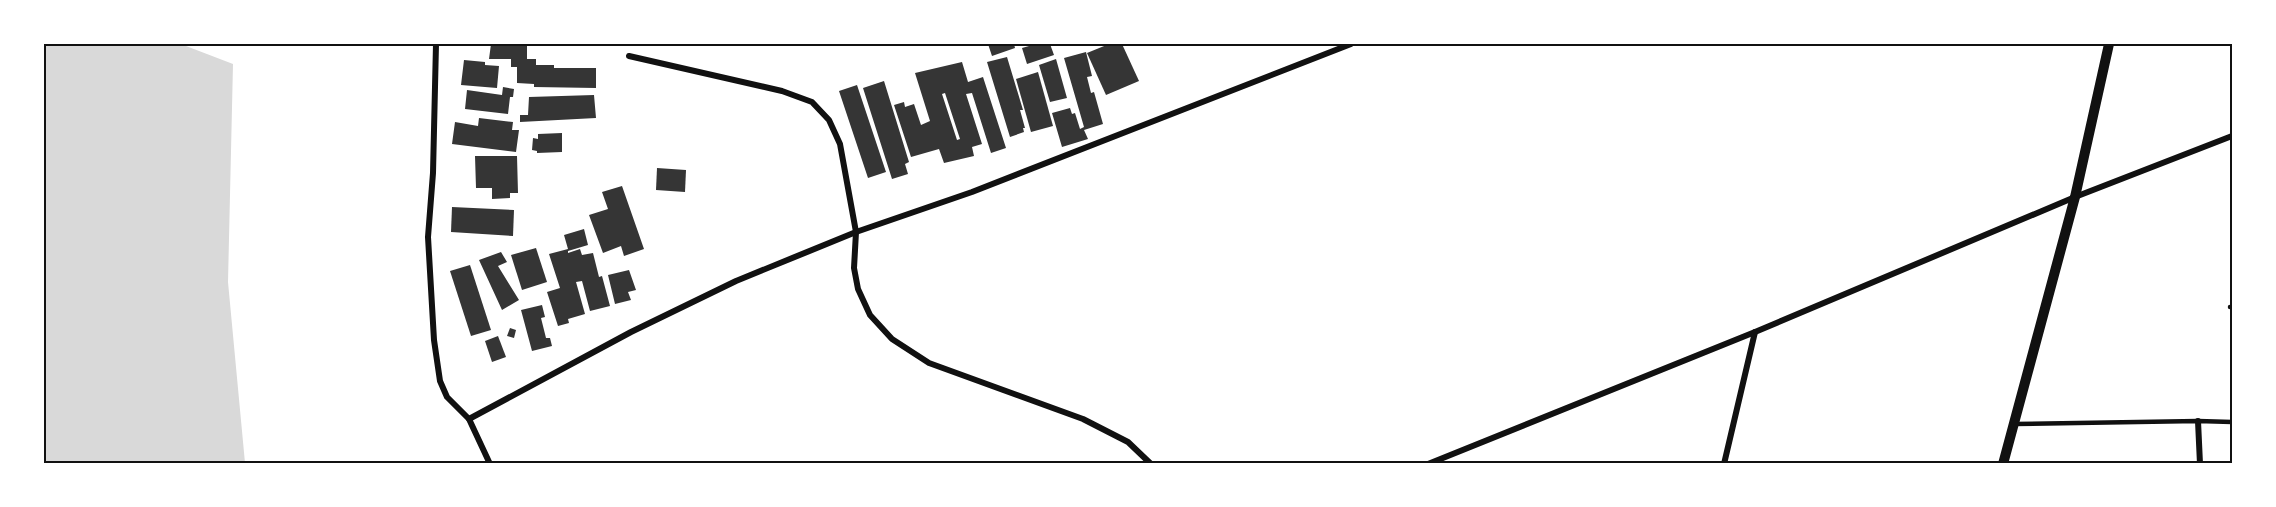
<svg xmlns="http://www.w3.org/2000/svg" width="2276" height="507" font-family="Quicksand,sans-serif">
	<style>
		.water { fill: #d9d9d9 }
		.building { fill: #353535; fill-rule: evenodd }
		.lines { fill: none; stroke-linecap: round; stroke-linejoin: round }
		.service { stroke: #111; stroke-width: 4.5 }
		.minor { stroke: #111; stroke-width: 6 }
		.tertiary { stroke: #111; stroke-width: 10 }
		.neatline { fill: none; stroke: #111; stroke-width: 2 }
	</style>
	<rect width="100%" height="100%" fill="#fff"/>
	<polygon class="water" points="44,44 185,44 186,46 233,64 228,282 245,463 44,463"/>
	<g class="building">
		<polygon points="491,44 527,44 527,59 536,59 536,65 554,65 554,68 596,68 596,88 534,87 534,84 517,83 517,67 511,67 511,59 489,59"/>
		<polygon points="988,44 1014,44 1015,48 992,56"/>
		<polygon points="1036,44 1050,44 1054,55 1027,64 1022,48"/>
		<polygon points="1109,44 1122,44 1139,81 1106,95 1087,53"/>
		<polygon points="1086,52 1092,76 1087,77 1091,93 1094,92 1103,124 1084,130 1088,139 1062,147 1052,113 1070,108 1072,114 1075,113 1080,129 1084,127 1064,58"/>
		<polygon points="1007,57 1023,110 1020,110 1025,128 1023,128 1024,132 1010,137 987,62"/>
		<polygon points="1056,59 1067,98 1050,102 1039,65"/>
		<polygon points="464,60 485,62 485,65 499,66 497,88 461,85"/>
		<path d="M962,62l6,20 15,-5 23,71 -15,5 -19,-60 -6,1 16,50 -10,3 2,9 -30,7 -5,-14 -28,8 -17,-52 10,-3 1,5 9,-3 7,21 9,-4 -15,-48zM945,93l15,46 -3,1 -15,-46z"/>
		<polygon points="1038,72 1053,126 1031,132 1016,79"/>
		<polygon points="884,81 909,162 905,164 908,174 892,179 863,88"/>
		<polygon points="857,85 886,172 868,178 839,91"/>
		<polygon points="503,87 514,89 513,97 510,97 508,114 465,109 467,90 502,95"/>
		<polygon points="594,95 596,118 520,122 520,115 528,115 529,97"/>
		<polygon points="479,118 513,122 512,130 519,130 516,152 452,144 455,122 478,126"/>
		<polygon points="562,133 562,152 537,153 537,151 532,150 533,138 538,139 538,134"/>
		<polygon points="475,156 517,156 518,193 510,193 510,198 492,199 492,188 476,188"/>
		<polygon points="657,168 686,170 685,192 656,190"/>
		<polygon points="622,186 644,249 624,256 621,246 603,253 589,215 608,209 602,192"/>
		<polygon points="452,207 514,210 513,236 451,232"/>
		<polygon points="584,229 588,245 568,251 568,253 580,249 582,255 593,253 599,277 602,276 610,306 590,311 582,281 576,282 585,314 568,319 569,323 558,326 547,292 560,288 549,254 568,249 564,235"/>
		<polygon points="536,248 547,282 522,290 511,255"/>
		<polygon points="501,252 507,262 498,266 519,300 502,310 479,260"/>
		<polygon points="470,265 491,330 471,336 450,271"/>
		<polygon points="629,270 636,290 628,292 631,300 615,304 608,275"/>
		<polygon points="542,305 545,317 541,318 546,338 550,338 552,346 532,351 521,310"/>
		<polygon points="510,328 516,330 514,338 507,336"/>
		<polygon points="498,336 506,357 492,362 485,341"/>
	</g>
	<g class="lines">
		<g class="service">
			<polyline points="2230,307 2232,307"/>
			<polyline points="2013,424 2198,421 2232,422"/>
		</g>
		<g class="minor">
			<polyline points="436,44 433,173 428,237 434,340 440,381 447,397 469,419 490,464"/>
			<polyline points="629,56 782,91 812,102 829,120 840,144 856,232 854,268 858,289 870,315 892,339 929,363 1083,419 1128,442 1151,464"/>
			<polyline points="469,419 631,332 736,281 856,232 972,192 1351,44"/>
			<polyline points="2198,421 2200,464"/>
			<polyline points="1428,464 1755,332 2075,197 2232,136"/>
			<polyline points="1724,464 1755,332"/>
		</g>
		<polyline class="tertiary" points="2003,464 2075,197 2109,44"/>
	</g>
	<rect width="2276" height="507" fill="none" stroke="#ffffff" stroke-width="90"/>
	<rect x="45" y="45" width="2186" height="417" class="neatline"/>
</svg>
